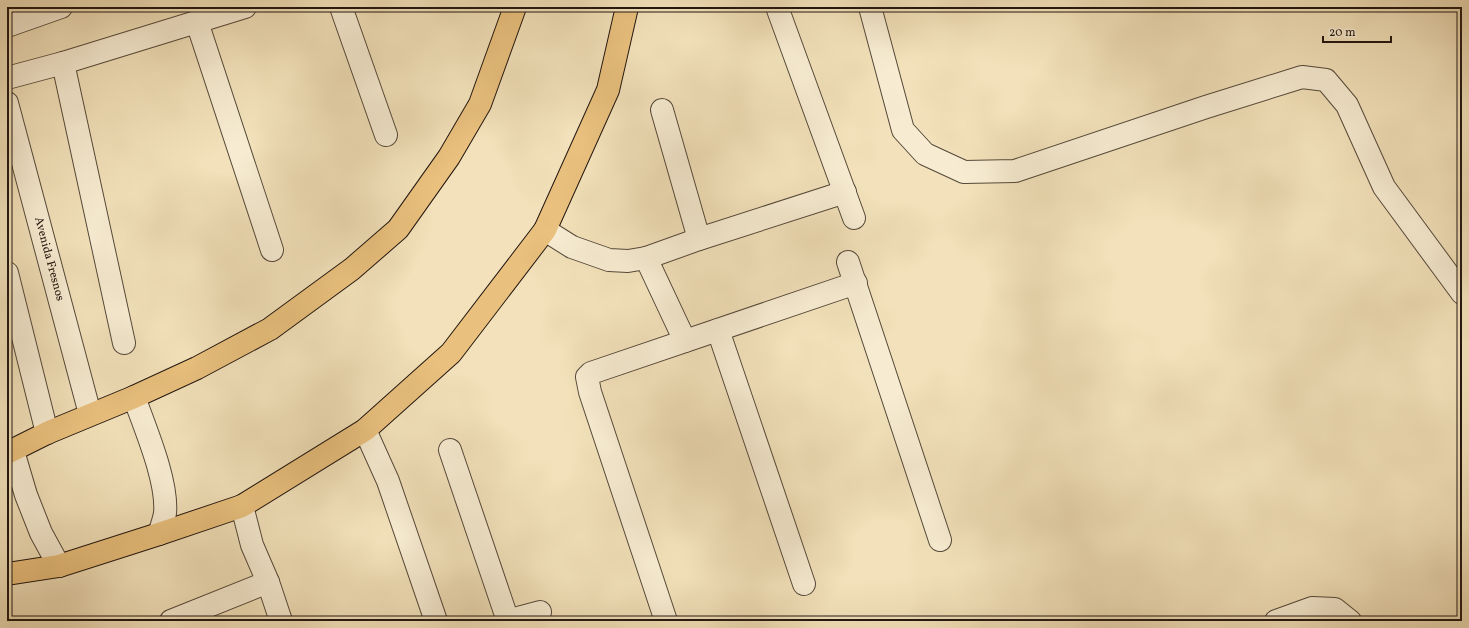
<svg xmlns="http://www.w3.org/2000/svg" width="1469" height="628" font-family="Vollkorn,serif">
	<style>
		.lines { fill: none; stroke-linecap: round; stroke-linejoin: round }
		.minor-casing { stroke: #55493a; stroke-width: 24 }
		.major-casing { stroke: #211610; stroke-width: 24 }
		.minor { stroke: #f7ecd2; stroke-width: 22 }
		.major { stroke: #e9c07d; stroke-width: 22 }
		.labels { text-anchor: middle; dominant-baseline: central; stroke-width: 4; stroke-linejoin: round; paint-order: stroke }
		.street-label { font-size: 12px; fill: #211610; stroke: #f7ecd2 }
	</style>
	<rect width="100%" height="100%" fill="#f2e1ba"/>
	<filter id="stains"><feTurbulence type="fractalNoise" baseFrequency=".005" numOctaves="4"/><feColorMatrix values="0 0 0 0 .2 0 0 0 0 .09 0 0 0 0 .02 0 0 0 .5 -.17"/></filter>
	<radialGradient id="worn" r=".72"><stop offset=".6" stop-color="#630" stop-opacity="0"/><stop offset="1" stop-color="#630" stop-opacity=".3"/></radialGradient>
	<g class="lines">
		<defs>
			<g id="minor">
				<polyline points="341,7 386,135"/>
				<polyline points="777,7 854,218"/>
				<polyline points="870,7 903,130 925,154 964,172 1015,171 1206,107 1302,77 1326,80 1347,105 1384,187 1462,293"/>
				<polyline points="197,22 272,250"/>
				<polyline points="7,26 61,7"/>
				<polyline points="63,63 124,343"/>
				<polyline points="7,78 63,63 245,7"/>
				<polyline points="7,103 90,414"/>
				<polyline points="662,110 699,239"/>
				<polyline points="545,230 572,247 609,260 628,261 646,258 699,239 845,192"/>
				<polyline points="646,258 685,341"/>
				<polyline points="848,262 940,540"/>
				<polyline points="7,273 47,433"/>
				<polyline points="718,330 804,584"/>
				<path d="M134,397c11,31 34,84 31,116 -1,7 -4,15 -6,21"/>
				<polyline points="365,430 388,481 436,621"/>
				<polyline points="450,450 508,621"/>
				<polyline points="13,451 26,495 41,533 59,566"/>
				<polyline points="242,506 252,545 268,582 281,621"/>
				<polyline points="171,621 268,582"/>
				<polyline points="507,621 540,612"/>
				<polyline points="666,621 590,392 587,377 591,373 856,283"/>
				<polyline points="1276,621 1312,608 1335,609 1350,621"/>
			</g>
			<g id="major">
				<polyline points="7,453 47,433 134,397 197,368 270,329 352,269 398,229 449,157 480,104 515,7"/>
				<polyline points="7,574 59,566 159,534 242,506 365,430 451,353 545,230 608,90 627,7"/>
			</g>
		</defs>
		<use href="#minor" class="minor-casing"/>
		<use href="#major" class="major-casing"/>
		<use href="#minor" class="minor"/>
		<use href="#major" class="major"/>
	</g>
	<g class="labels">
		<g class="street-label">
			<text transform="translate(49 259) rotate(75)">Avenida Fresnos</text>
		</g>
	</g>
	<rect width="1469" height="628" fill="none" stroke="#f2e1ba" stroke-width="24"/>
	<rect x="8" y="8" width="1453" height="612" fill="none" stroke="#211610" stroke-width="2"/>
	<rect x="12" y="12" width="1445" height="604" fill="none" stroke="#211610"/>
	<path d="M1323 36v6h68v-6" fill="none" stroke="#211610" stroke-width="2"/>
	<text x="1329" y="36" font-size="12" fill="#211610" stroke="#f7ecd2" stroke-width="3" paint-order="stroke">20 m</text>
	<rect width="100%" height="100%" filter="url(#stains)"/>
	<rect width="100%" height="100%" fill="url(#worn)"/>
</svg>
